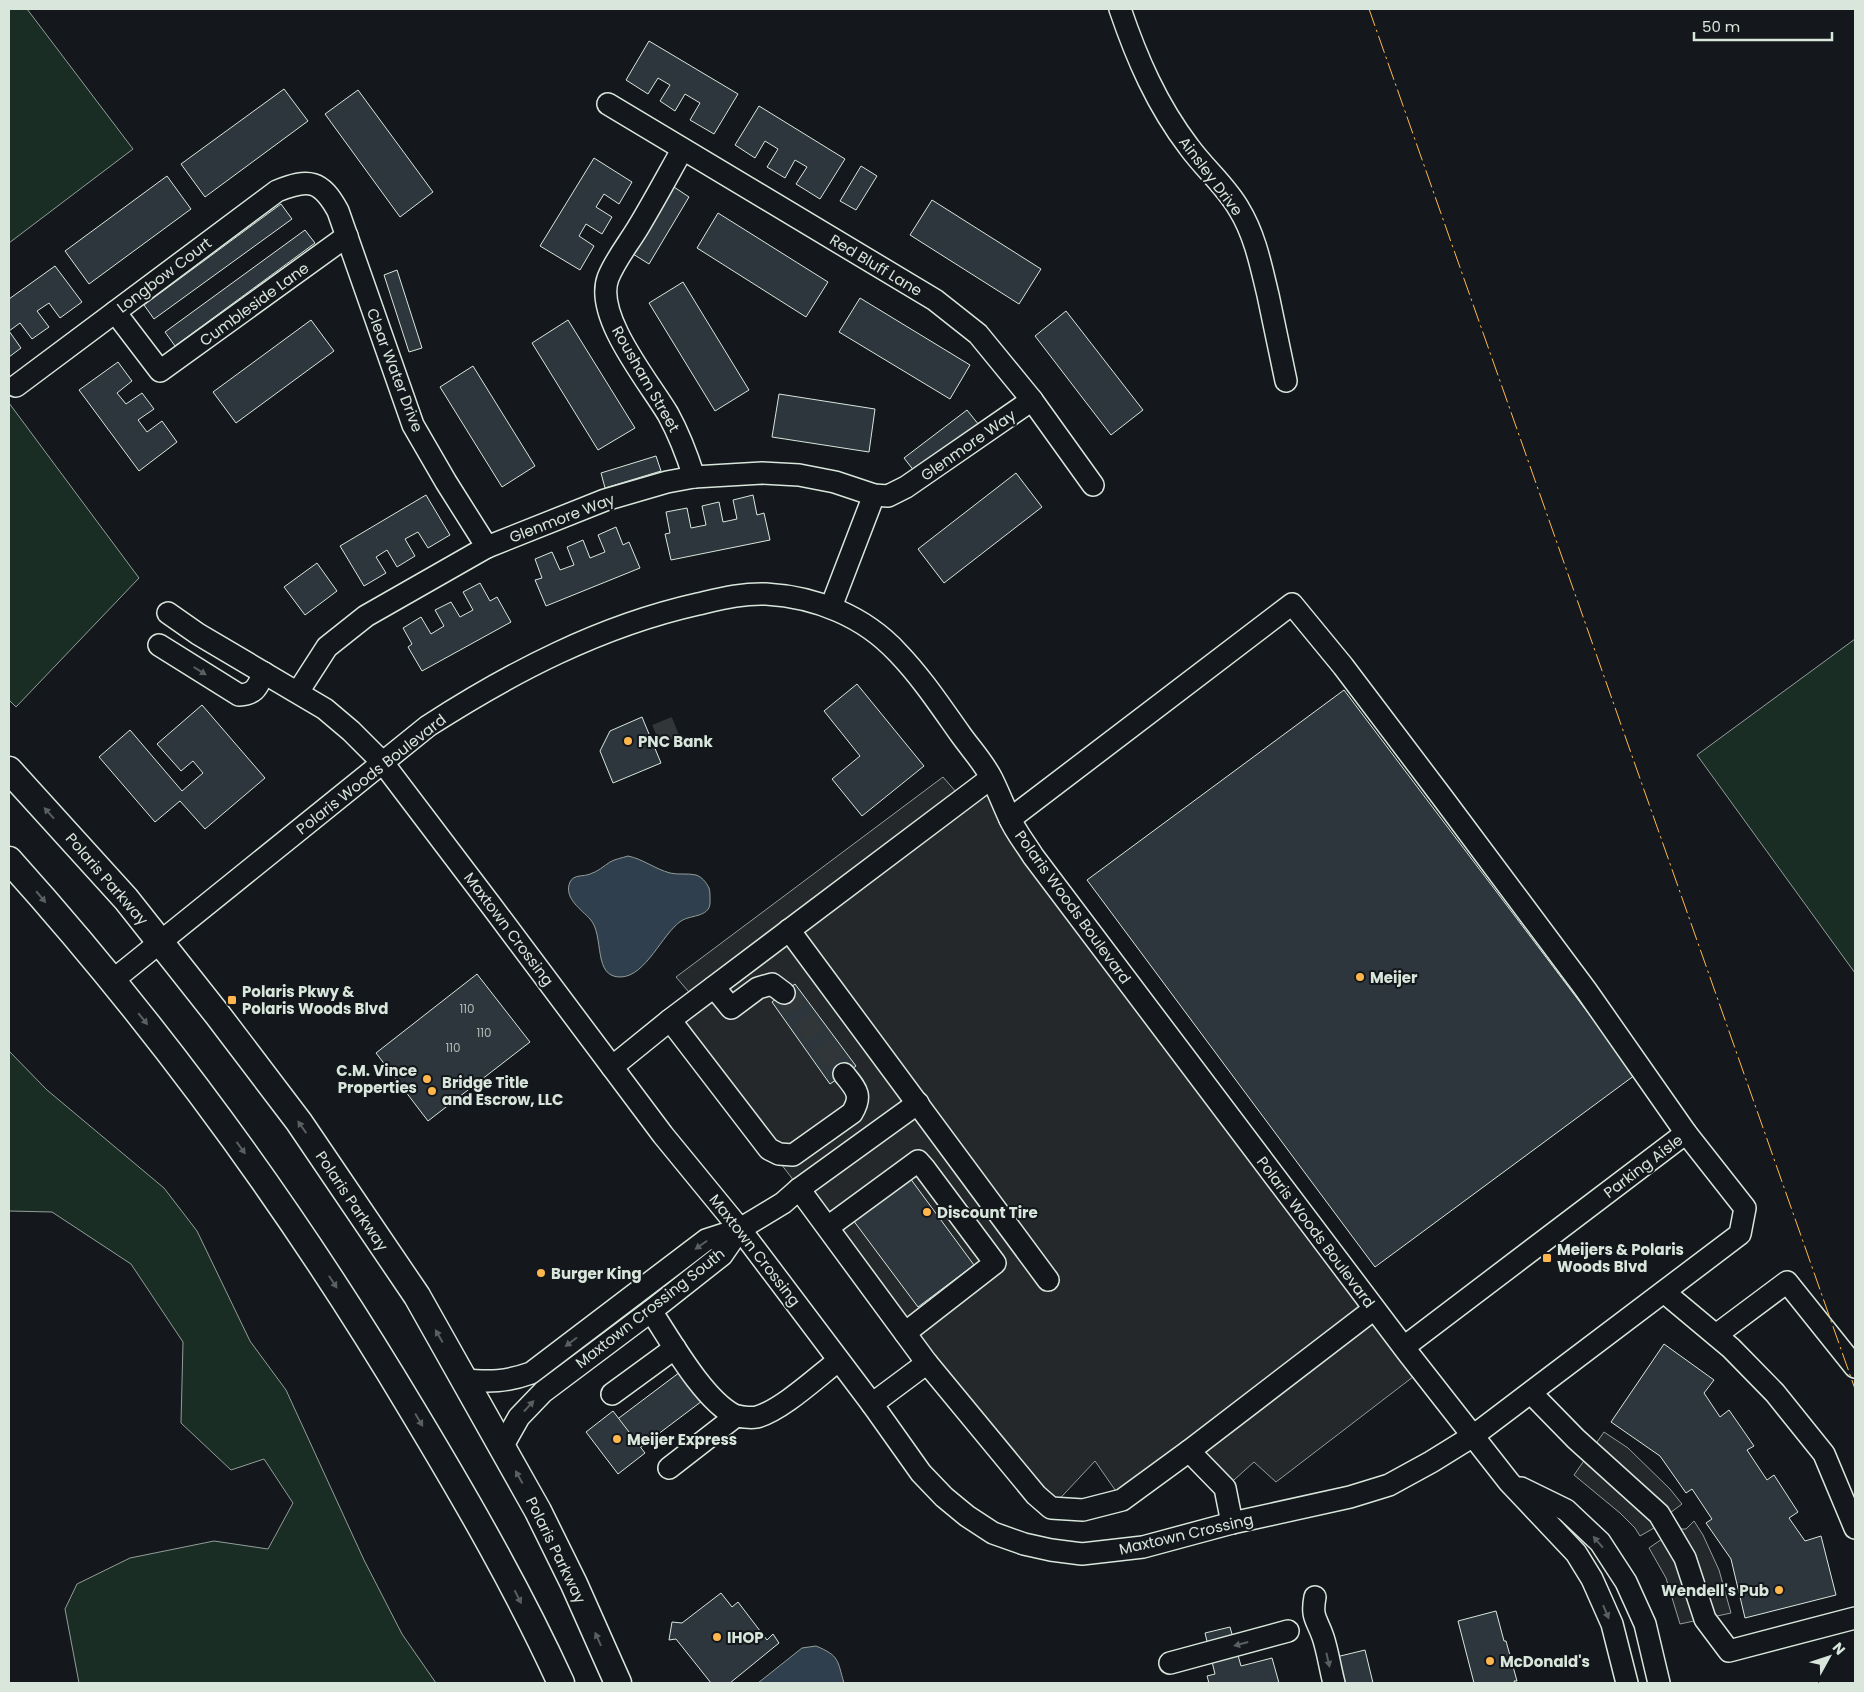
<svg xmlns="http://www.w3.org/2000/svg" width="1864" height="1692" font-family="Poppins,sans-serif">
	<style>
		.green { fill: #1a2d24; stroke: #939e99 }
		.parking { fill: #24282b; stroke: #939e99 }
		.water { fill: #2f3f4d; stroke: #939e99 }
		.building { fill: #2c363c; stroke: #d8e6dc }
		.lines { fill: none; stroke-linecap: round; stroke-linejoin: round }
		.minor-tunnel { stroke: #313739; stroke-width: 21; stroke-dasharray: 21 11; stroke-linecap: butt }
		.minor-casing { stroke: #d8e6dc; stroke-width: 24 }
		.major-casing { stroke: #d8e6dc; stroke-width: 29 }
		.minor { stroke: #14181c; stroke-width: 21 }
		.major { stroke: #14181c; stroke-width: 26 }
		.power { stroke: #ffb74d; stroke-width: 1; stroke-dasharray: 18 4 2.5 4; stroke-linecap: butt }
		.oneway { fill: #59605f }
		.poi-dot { fill: #ffb74d; stroke: #14181c; stroke-width: 2 }
		.labels { text-anchor: middle; dominant-baseline: central; stroke-width: 4; stroke-linejoin: round; paint-order: stroke }
		.number-label { font-size: 12px; fill: #adbab4 }
		.street-label { font-size: 15px; fill: #d8e6dc; stroke: #14181c }
		.poi-label { font-size: 15px; font-weight: bold; fill: #d8e6dc; stroke: #14181c; text-anchor: start }
	</style>
	<rect width="100%" height="100%" fill="#14181c"/>
	<g class="green">
		<polygon points="9,9 27,9 133,149 9,243"/>
		<polygon points="9,403 139,578 16,707 9,700"/>
		<polygon points="1855,639 1855,973 1697,755"/>
		<polygon points="9,1051 47,1090 164,1188 197,1231 250,1341 286,1390 364,1560 402,1634 436,1683 79,1683 65,1609 77,1584 130,1558 214,1541 268,1549 293,1503 264,1459 231,1470 181,1423 183,1342 131,1264 52,1212 9,1211"/>
	</g>
	<g class="parking">
		<polygon points="943,777 957,793 991,778 1010,819 1422,1370 1276,1482 1254,1462 1225,1488 1188,1451 1122,1500 1095,1461 1051,1508 798,1186 670,1020 694,998 676,977"/>
		<polygon points="1604,1432 1628,1448 1670,1489 1682,1504 1670,1513 1681,1529 1686,1529 1694,1521 1703,1535 1719,1570 1731,1613 1680,1624 1666,1578 1649,1548 1662,1539 1654,1528 1640,1536 1635,1528 1620,1513 1574,1475"/>
	</g>
	<g class="water">
		<path d="M628,856c15,3 27,13 42,17 8,2 18,0 26,2 6,2 10,7 13,13 1,3 1,7 1,11 2,19 -18,15 -29,22 -19,13 -35,55 -60,56 -29,1 -16,-42 -31,-58 -8,-9 -27,-21 -20,-37 4,-8 13,-5 20,-8 7,-2 14,-8 20,-12 5,-3 12,-4 18,-6z"/>
		<path d="M816,1646c24,10 21,14 28,37h-86l44,-35z"/>
	</g>
	<g class="building">
		<polygon points="649,41 738,94 714,134 690,120 700,103 685,94 675,111 660,101 670,85 658,78 648,94 626,80"/>
		<polygon points="284,89 308,121 205,197 181,164"/>
		<polygon points="358,90 433,192 400,217 325,114"/>
		<polygon points="759,106 845,159 820,199 796,184 807,167 795,160 785,178 767,167 778,149 765,141 755,158 735,145"/>
		<polygon points="594,158 632,182 619,204 604,194 596,207 612,217 602,234 586,224 579,236 594,246 580,270 540,246"/>
		<polygon points="861,166 877,176 856,210 840,201"/>
		<polygon points="167,176 191,209 89,284 65,251"/>
		<polygon points="674,187 689,197 649,264 633,254"/>
		<polygon points="932,200 1041,269 1019,304 910,235"/>
		<polygon points="281,204 292,219 154,319 144,305"/>
		<polygon points="718,213 828,282 806,317 697,248"/>
		<polygon points="305,230 315,243 175,346 165,332"/>
		<polygon points="55,266 82,302 60,318 49,303 37,311 49,327 32,339 20,323 9,331 21,348 9,357 9,299"/>
		<polygon points="397,270 422,348 409,352 384,275"/>
		<polygon points="683,282 749,390 715,411 649,303"/>
		<polygon points="860,298 970,365 950,399 839,332"/>
		<polygon points="1066,311 1143,410 1111,435 1035,336"/>
		<polygon points="311,320 334,351 236,423 213,392"/>
		<polygon points="568,320 635,428 598,450 532,343"/>
		<polygon points="118,362 132,381 117,393 126,404 142,393 154,409 138,420 147,432 162,421 177,442 139,471 79,390"/>
		<polygon points="473,366 535,466 502,487 440,387"/>
		<polygon points="779,394 875,409 869,452 772,437"/>
		<polygon points="967,410 979,425 915,472 904,458"/>
		<polygon points="656,456 661,471 605,488 601,473"/>
		<polygon points="1016,473 1042,507 944,583 918,549"/>
		<polygon points="426,495 450,535 428,548 418,532 405,539 415,556 397,567 387,550 376,557 386,573 364,586 340,546"/>
		<polygon points="753,495 757,515 764,513 770,540 671,560 665,534 670,533 666,512 687,508 691,528 706,525 702,506 719,502 723,522 737,519 733,500"/>
		<polygon points="616,527 623,545 629,542 640,568 546,606 535,580 542,578 535,559 552,552 560,570 574,565 567,547 583,540 590,558 605,552 598,535"/>
		<polygon points="317,563 337,591 305,615 284,587"/>
		<polygon points="480,583 490,601 497,597 511,622 422,671 408,647 412,644 403,628 421,617 431,634 444,626 435,610 451,602 460,617 473,610 463,592"/>
		<polygon points="857,684 924,766 862,816 832,779 860,756 824,711"/>
		<polygon points="1344,690 1635,1075 1375,1267 1087,880"/>
		<polygon points="202,705 265,778 205,829 180,801 155,822 99,757 130,730 182,791 203,773 193,761 181,771 157,744"/>
		<polygon points="642,717 661,763 613,783 600,751 610,731"/>
		<polygon points="477,974 530,1042 428,1121 376,1053"/>
		<polygon points="795,984 856,1066 830,1084 772,1002"/>
		<polygon points="907,1174 974,1265 918,1307 850,1216"/>
		<polygon points="1664,1344 1714,1380 1704,1393 1720,1417 1729,1410 1754,1446 1747,1450 1767,1480 1774,1475 1798,1512 1789,1518 1805,1541 1821,1536 1836,1595 1745,1618 1731,1559 1706,1523 1712,1519 1692,1489 1686,1493 1660,1456 1611,1422"/>
		<polygon points="684,1369 706,1398 637,1450 615,1421"/>
		<polygon points="613,1411 645,1453 618,1474 586,1432"/>
		<polygon points="721,1593 732,1607 738,1602 767,1640 773,1634 779,1643 730,1683 711,1683 676,1639 669,1640 672,1622 682,1623"/>
		<polygon points="1496,1611 1504,1641 1506,1641 1517,1681 1514,1681 1515,1683 1474,1683 1458,1621"/>
		<polygon points="1230,1627 1241,1666 1272,1658 1279,1683 1209,1683 1207,1676 1215,1674 1205,1633"/>
		<polygon points="1365,1650 1373,1683 1338,1683 1332,1658"/>
	</g>
	<g class="lines">
		<g class="minor-tunnel">
			<polyline points="662,721 672,746"/>
			<polyline points="784,993 844,1074"/>
		</g>
		<defs>
			<g id="minor">
				<path d="M1120,9c17,50 37,96 69,138 16,22 37,39 50,62 16,26 22,57 29,86 6,29 12,57 18,86"/>
				<polyline points="608,104 935,300 978,334 1032,400 1093,485"/>
				<path d="M682,150c-14,25 -28,51 -43,76 -10,17 -24,34 -31,52 -14,38 41,104 60,136 11,20 19,41 26,63"/>
				<polyline points="115,312 160,371 347,236"/>
				<path d="M16,386l261,-195c32,-13 44,-11 61,20l75,214 33,57 41,65"/>
				<polyline points="831,607 874,495"/>
				<polyline points="168,613 198,634 325,709 351,731 383,763 493,908 663,1135 740,1229 872,1404 921,1473 944,1497 967,1516 993,1533 1024,1544 1051,1550 1082,1554 1143,1547 1232,1523 1350,1497 1389,1485 1431,1462 1473,1436 1740,1234 1745,1208 1686,1133 1586,990 1442,797 1343,666 1292,604 1010,819"/>
				<path d="M159,645l80,50c17,-1 18,-8 25,-22"/>
				<polyline points="298,692 327,647 366,616 487,547 605,500 667,482 694,477 762,473 799,475 835,482 874,495 888,496 906,487 1032,400"/>
				<polyline points="789,930 1048,1280"/>
				<path d="M112,981l316,-255c84,-54 172,-100 270,-122 22,-5 45,-11 68,-10 50,3 98,22 132,59 24,25 43,54 63,82 10,14 23,28 31,44 6,12 11,25 17,38 6,14 16,26 24,39l375,497 101,129 67,71 16,26 20,45 15,59"/>
				<polyline points="714,987 731,1008 758,988 772,984 784,993"/>
				<polyline points="670,1020 991,778"/>
				<path d="M612,1067l58,-47 99,129 10,5 14,1 59,-42c11,-18 4,-24 -8,-39"/>
				<polyline points="799,1189 927,1363 1036,1495 1051,1508 1083,1510 1122,1500 1189,1451 1225,1488 1232,1523"/>
				<polyline points="828,1227 918,1161 925,1169 995,1263 905,1333"/>
				<polyline points="740,1229 783,1203 799,1189 918,1103"/>
				<polyline points="1664,1292 1731,1348 1775,1393 1824,1454 1855,1528"/>
				<path d="M651,1311c20,30 52,88 83,104 5,2 17,3 23,2 25,-7 60,-40 81,-56"/>
				<polyline points="1716,1335 1787,1282 1855,1367"/>
				<polyline points="1404,1347 1686,1133"/>
				<path d="M464,1380c26,2 42,2 67,-7l175,-133 34,-11 -18,26 -71,56 -108,81 -24,25 -17,30"/>
				<polyline points="1531,1393 1576,1439 1659,1514 1685,1558 1705,1619 1729,1651 1855,1618"/>
				<polyline points="612,1394 675,1348"/>
				<polyline points="872,1404 927,1363"/>
				<polyline points="1189,1451 1374,1309"/>
				<polyline points="669,1468 736,1416"/>
				<polyline points="1521,1488 1566,1510 1600,1542 1626,1582 1645,1624 1659,1683"/>
				<path d="M1315,1597c-4,21 2,22 8,40 5,15 7,31 11,46"/>
				<polyline points="1170,1663 1288,1631"/>
			</g>
			<g id="major">
				<polyline points="9,770 126,899 217,1014 299,1122 417,1296 538,1511 574,1584 618,1683"/>
				<path d="M9,860c153,170 287,355 404,551 53,88 105,178 148,272"/>
			</g>
		</defs>
		<use href="#minor" class="minor-casing"/>
		<use href="#major" class="major-casing"/>
		<use href="#minor" class="minor"/>
		<use href="#major" class="major"/>
		<polyline class="power" points="1369,9 1855,1389"/>
	</g>
	<defs><path id="oneway-solid" d="M-6-.8H1V-3.2L6.5 0L1 3.2V.8H-6Z" transform="scale(1.25)"/></defs>
	<g class="oneway">
		<use href="#oneway-solid" transform="translate(200 671) rotate(32)"/>
		<use href="#oneway-solid" transform="translate(49 813) rotate(-132)"/>
		<use href="#oneway-solid" transform="translate(41 897) rotate(50)"/>
		<use href="#oneway-solid" transform="translate(143 1019) rotate(51)"/>
		<use href="#oneway-solid" transform="translate(302 1127) rotate(-125)"/>
		<use href="#oneway-solid" transform="translate(241 1148) rotate(54)"/>
		<use href="#oneway-solid" transform="translate(701 1245) rotate(145)"/>
		<use href="#oneway-solid" transform="translate(333 1282) rotate(57)"/>
		<use href="#oneway-solid" transform="translate(439 1336) rotate(-120)"/>
		<use href="#oneway-solid" transform="translate(571 1342) rotate(143)"/>
		<use href="#oneway-solid" transform="translate(529 1406) rotate(-47)"/>
		<use href="#oneway-solid" transform="translate(419 1420) rotate(59)"/>
		<use href="#oneway-solid" transform="translate(519 1477) rotate(-119)"/>
		<use href="#oneway-solid" transform="translate(1598 1542) rotate(-131)"/>
		<use href="#oneway-solid" transform="translate(518 1597) rotate(63)"/>
		<use href="#oneway-solid" transform="translate(1606 1612) rotate(67)"/>
		<use href="#oneway-solid" transform="translate(598 1639) rotate(-114)"/>
		<use href="#oneway-solid" transform="translate(1241 1644) rotate(165)"/>
		<use href="#oneway-solid" transform="translate(1328 1660) rotate(77)"/>
	</g>
	<g class="poi-dot">
		<circle cx="628" cy="741" r="5"/>
		<circle cx="1360" cy="977" r="5"/>
		<rect x="227" y="995" width="10" height="10" rx="2.5"/>
		<circle cx="427" cy="1079" r="5"/>
		<circle cx="432" cy="1091" r="5"/>
		<circle cx="927" cy="1212" r="5"/>
		<rect x="1542" y="1253" width="10" height="10" rx="2.5"/>
		<circle cx="541" cy="1273" r="5"/>
		<circle cx="617" cy="1439" r="5"/>
		<circle cx="1779" cy="1590" r="5"/>
		<circle cx="717" cy="1637" r="5"/>
		<circle cx="1490" cy="1661" r="5"/>
	</g>
	<g class="labels">
		<g class="number-label">
			<text x="467" y="1008">110</text>
			<text x="484" y="1032">110</text>
			<text x="453" y="1047">110</text>
		</g>
		<g class="street-label">
			<text transform="translate(1211 176) rotate(53)">Ainsley Drive</text>
			<text transform="translate(876 265) rotate(31)">Red Bluff Lane</text>
			<text transform="translate(164 275) rotate(-37)">Longbow Court</text>
			<text transform="translate(254 304) rotate(-36)">Cumbleside Lane</text>
			<text transform="translate(395 370) rotate(69)">Clear Water Drive</text>
			<text transform="translate(646 379) rotate(60)">Rousham Street</text>
			<text transform="translate(968 445) rotate(-35)">Glenmore Way</text>
			<text transform="translate(562 518) rotate(-21)">Glenmore Way</text>
			<text transform="translate(371 774) rotate(-38)">Polaris Woods Boulevard</text>
			<text transform="translate(107 879) rotate(49)">Polaris Parkway</text>
			<text transform="translate(1073 907) rotate(54)">Polaris Woods Boulevard</text>
			<text transform="translate(509 929) rotate(53)">Maxtown Crossing</text>
			<text transform="translate(1643 1166) rotate(-37)">Parking Aisle</text>
			<text transform="translate(352 1201) rotate(56)">Polaris Parkway</text>
			<text transform="translate(1316 1232) rotate(53)">Polaris Woods Boulevard</text>
			<text transform="translate(755 1250) rotate(52)">Maxtown Crossing</text>
			<text transform="translate(650 1308) rotate(-38)">Maxtown Crossing South</text>
			<text transform="translate(1186 1534) rotate(-13)">Maxtown Crossing</text>
			<text transform="translate(556 1550) rotate(64)">Polaris Parkway</text>
		</g>
		<g class="poi-label">
			<text x="638" y="741">PNC Bank</text>
			<text x="1370" y="977">Meijer</text>
			<text x="242" y="991">Polaris Pkwy &amp;<tspan x="242" dy="17">Polaris Woods Blvd</tspan></text>
			<text x="417" y="1070" text-anchor="end">C.M. Vince<tspan x="417" dy="17">Properties</tspan></text>
			<text x="442" y="1082">Bridge Title<tspan x="442" dy="17">and Escrow, LLC</tspan></text>
			<text x="937" y="1212">Discount Tire</text>
			<text x="1557" y="1249">Meijers &amp; Polaris<tspan x="1557" dy="17">Woods Blvd</tspan></text>
			<text x="551" y="1273">Burger King</text>
			<text x="627" y="1439">Meijer Express</text>
			<text x="1769" y="1590" text-anchor="end">Wendell's Pub</text>
			<text x="727" y="1637">IHOP</text>
			<text x="1500" y="1661">McDonald's</text>
		</g>
	</g>
	<rect width="1864" height="1692" fill="none" stroke="#d8e6dc" stroke-width="20"/>
	<g transform="translate(1829 1657) rotate(50)" stroke="#14181c" stroke-width="4" paint-order="stroke">
	<path d="M0-4L9 19L0 12L-9 19Z" fill="#d8e6dc"/>
	<text y="-8" font-size="14" font-weight="bold" text-anchor="middle" fill="#d8e6dc">N</text>
	</g>
	<path d="M1694 32v8h138v-8" fill="none" stroke="#d8e6dc" stroke-width="2.5"/>
	<text x="1702" y="32" font-size="15" fill="#d8e6dc" stroke="#14181c" stroke-width="4" paint-order="stroke">50 m</text>
</svg>
